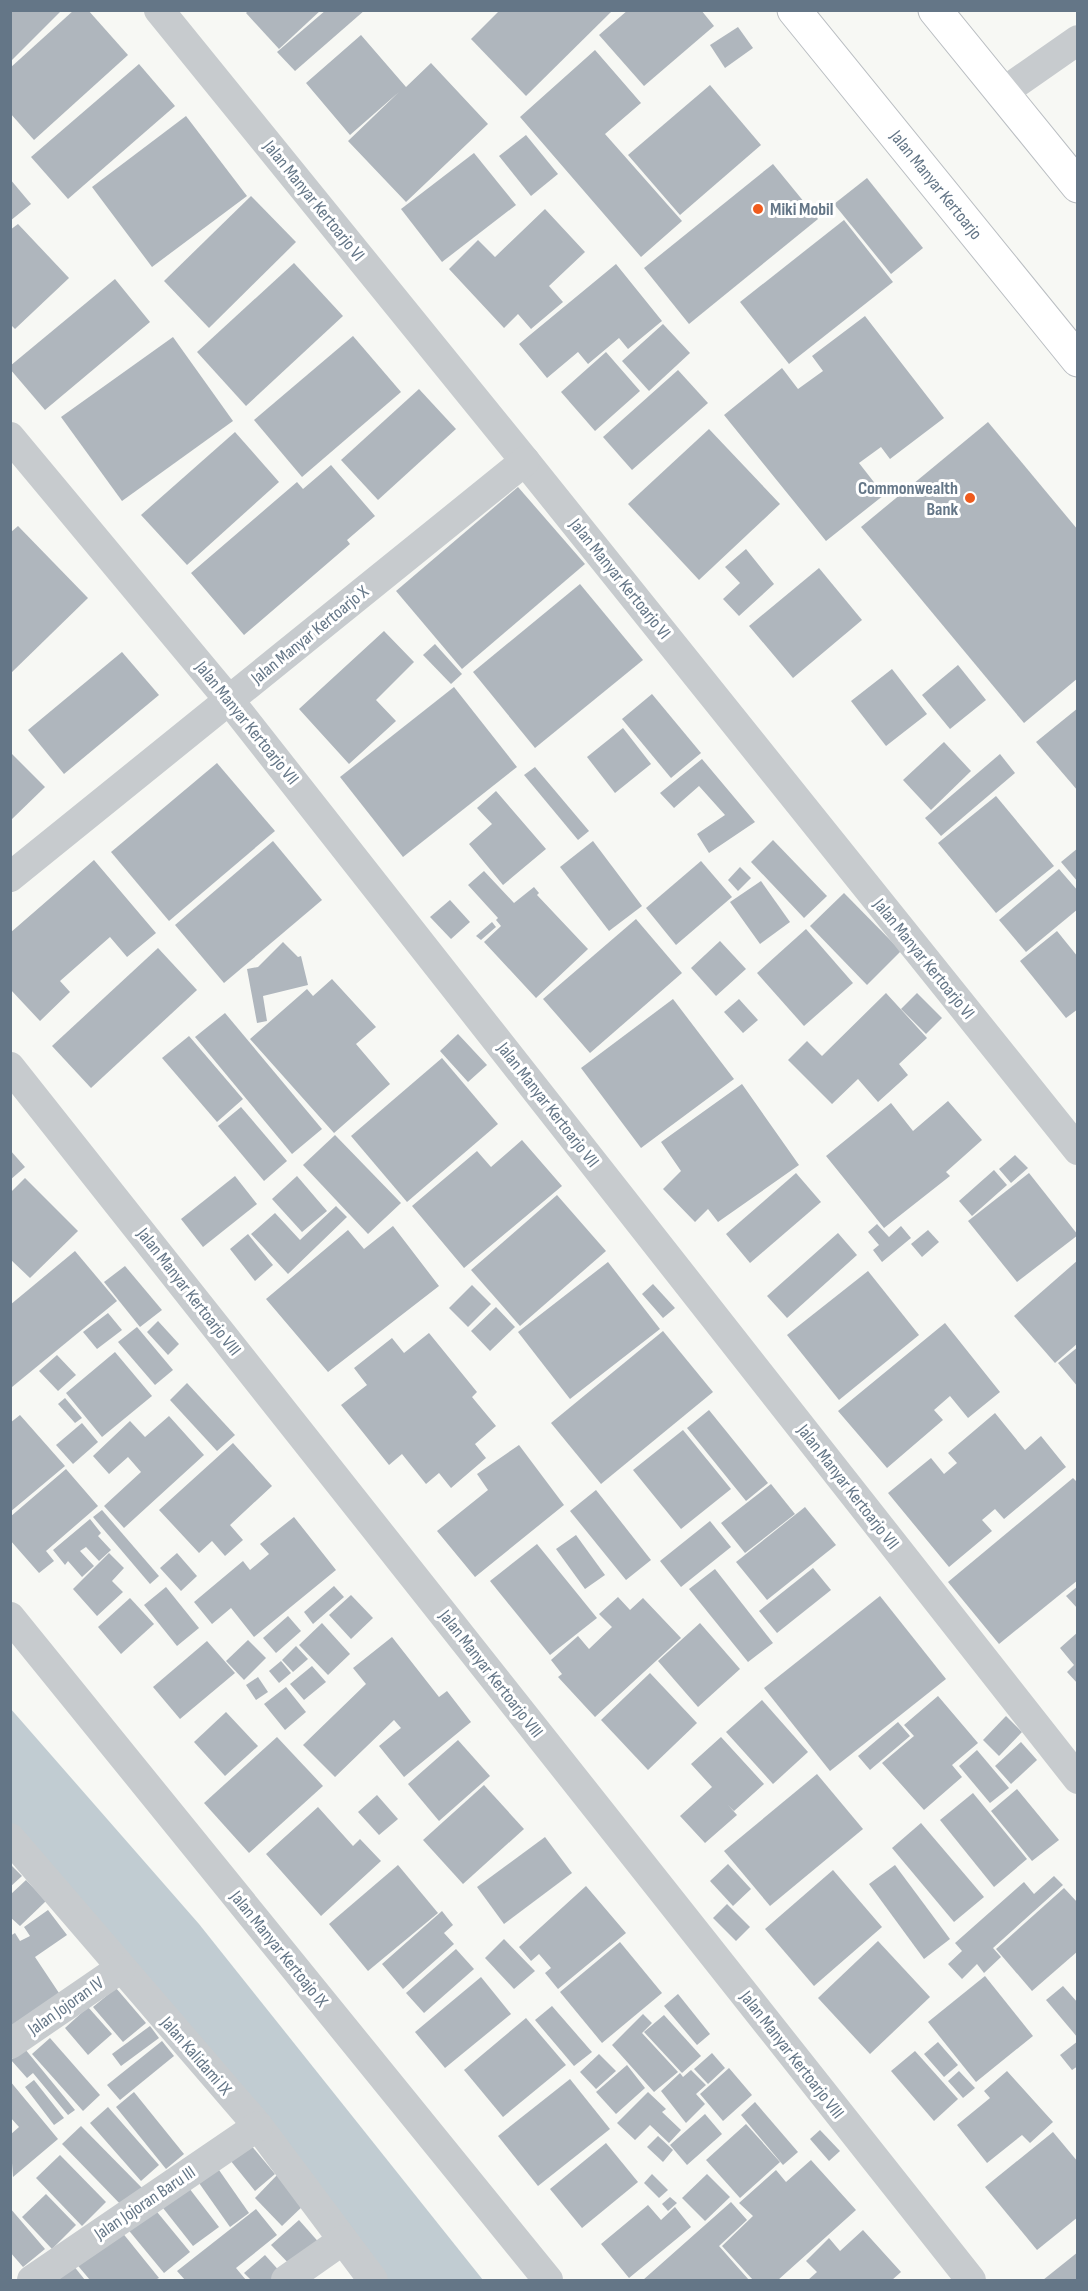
<svg xmlns="http://www.w3.org/2000/svg" width="1088" height="2291" font-family="'Sofia Sans Condensed',sans-serif">
	<style>
		.water { fill: #c1ccd2 }
		.building { fill: #afb6bd }
		.lines { fill: none; stroke-linecap: round; stroke-linejoin: round }
		.primary-casing { stroke: #babec2; stroke-width: 35 }
		.minor { stroke: #c7cbce; stroke-width: 30 }
		.primary { stroke: #fff; stroke-width: 33 }
		.poi-dot { fill: #ef5b1d; stroke: #fff; stroke-width: 2 }
		.labels { text-anchor: middle; dominant-baseline: central; stroke-width: 6; stroke-linejoin: round; paint-order: stroke }
		.street-label { font-size: 18px; fill: #647687; stroke: #fff }
		.poi-label { font-size: 18px; font-weight: bold; fill: #647687; stroke: #fff; text-anchor: start }
	</style>
	<rect width="100%" height="100%" fill="#f7f8f4"/>
	<polygon class="water" points="10,1708 199,1924 483,2280 382,2280 11,1830"/>
	<g class="building">
		<polygon points="10,10 62,10 10,62"/>
		<polygon points="74,10 88,10 128,55 34,140 10,113 10,68"/>
		<polygon points="249,10 321,10 279,49 246,13"/>
		<polygon points="326,10 365,10 295,71 277,52"/>
		<polygon points="500,10 613,10 526,96 471,39"/>
		<polygon points="628,10 701,10 714,26 644,86 599,35"/>
		<polygon points="738,27 753,48 725,68 710,45"/>
		<polygon points="361,35 406,87 431,63 488,124 406,202 348,141 399,92 350,135 306,83"/>
		<polygon points="595,50 641,103 605,134 682,221 641,257 520,117"/>
		<polygon points="139,64 175,106 68,199 31,157"/>
		<polygon points="710,85 761,145 680,215 628,155"/>
		<polygon points="186,116 247,196 152,267 92,187"/>
		<polygon points="526,135 558,174 531,196 499,156"/>
		<polygon points="474,153 516,205 442,262 401,209"/>
		<polygon points="773,164 818,219 689,324 644,268"/>
		<polygon points="867,178 923,248 891,274 834,204"/>
		<polygon points="10,179 31,204 10,221"/>
		<polygon points="251,196 296,242 209,328 164,281"/>
		<polygon points="545,209 585,252 549,286 563,302 531,329 518,314 504,328 449,269 478,240 495,257"/>
		<polygon points="844,220 893,282 789,364 740,302"/>
		<polygon points="18,224 69,278 15,329 10,324 10,230"/>
		<polygon points="294,263 343,316 246,406 197,352"/>
		<polygon points="616,264 662,321 628,349 619,338 588,364 578,352 547,378 519,344"/>
		<polygon points="115,279 150,322 45,410 10,369 10,366"/>
		<polygon points="865,316 944,418 890,459 881,447 859,463 884,495 826,541 724,415 782,368 798,389 823,371 812,356"/>
		<polygon points="663,324 690,353 649,391 622,361"/>
		<polygon points="353,336 401,392 302,477 254,420"/>
		<polygon points="173,337 233,421 122,501 61,417"/>
		<polygon points="606,352 640,391 595,431 561,392"/>
		<polygon points="678,370 708,403 632,470 603,437"/>
		<polygon points="419,389 456,429 378,500 341,460"/>
		<polygon points="988,422 1078,530 1078,678 1024,723 861,527"/>
		<polygon points="709,429 780,504 699,580 628,504"/>
		<polygon points="235,432 279,482 187,565 141,515"/>
		<polygon points="331,465 375,516 347,540 350,544 244,635 191,573 297,482 303,489"/>
		<polygon points="518,487 585,564 462,669 396,591"/>
		<polygon points="18,526 88,598 10,674 10,533"/>
		<polygon points="746,549 774,584 739,616 723,599 740,583 725,567"/>
		<polygon points="819,568 862,620 793,678 749,626"/>
		<polygon points="580,584 643,660 535,748 473,672"/>
		<polygon points="384,631 414,662 376,700 396,721 349,764 299,709"/>
		<polygon points="435,644 462,674 451,684 423,655"/>
		<polygon points="122,652 159,695 64,774 28,730"/>
		<polygon points="958,665 986,700 950,729 922,695"/>
		<polygon points="892,669 927,714 886,746 851,701"/>
		<polygon points="454,687 517,767 403,857 340,777"/>
		<polygon points="652,694 701,753 671,778 622,719"/>
		<polygon points="1078,708 1078,791 1036,742"/>
		<polygon points="623,728 651,764 615,793 587,757"/>
		<polygon points="944,742 971,771 931,810 903,780"/>
		<polygon points="10,752 45,787 10,821"/>
		<polygon points="1000,754 1015,773 941,836 925,818"/>
		<polygon points="702,759 755,822 709,853 697,834 725,815 699,786 674,808 660,793"/>
		<polygon points="217,763 275,831 169,921 111,852"/>
		<polygon points="535,767 589,831 578,840 524,775"/>
		<polygon points="496,791 546,849 503,885 469,844 492,824 477,808"/>
		<polygon points="996,796 1054,866 996,913 938,843"/>
		<polygon points="773,840 827,896 804,918 751,862"/>
		<polygon points="273,841 322,900 224,983 175,925"/>
		<polygon points="593,841 642,906 609,931 560,867"/>
		<polygon points="1078,848 1078,882 1061,862"/>
		<polygon points="94,860 156,933 127,957 110,937 60,981 70,992 40,1021 10,989 10,933"/>
		<polygon points="701,861 732,897 676,945 646,908"/>
		<polygon points="740,867 751,878 738,891 728,880"/>
		<polygon points="1059,869 1078,891 1078,909 1026,952 999,920"/>
		<polygon points="484,871 514,903 534,887 539,893 537,895 588,949 536,998 484,942 501,926 496,920 498,918 468,885"/>
		<polygon points="761,881 790,922 760,944 730,902"/>
		<polygon points="844,893 901,951 867,985 810,926"/>
		<polygon points="450,900 470,922 451,939 430,917"/>
		<polygon points="636,919 682,973 590,1053 543,999"/>
		<polygon points="492,922 496,927 481,940 476,936"/>
		<polygon points="806,929 853,983 804,1026 757,973"/>
		<polygon points="1057,931 1078,957 1078,1009 1066,1018 1020,961"/>
		<polygon points="720,941 746,969 716,996 691,968"/>
		<polygon points="283,942 298,957 301,956 308,985 263,996 267,1021 257,1023 247,969 258,967"/>
		<polygon points="158,948 197,990 91,1088 52,1046"/>
		<polygon points="332,979 376,1027 356,1044 390,1084 334,1133 250,1039 307,989 313,996"/>
		<polygon points="886,993 927,1038 899,1064 908,1075 878,1102 858,1079 832,1104 788,1060 807,1041 822,1056"/>
		<polygon points="917,993 942,1018 926,1034 901,1009"/>
		<polygon points="673,999 734,1079 641,1148 581,1068"/>
		<polygon points="739,999 758,1020 743,1033 724,1012"/>
		<polygon points="225,1013 322,1129 292,1154 195,1037"/>
		<polygon points="458,1034 487,1065 468,1082 440,1051"/>
		<polygon points="189,1036 243,1099 217,1122 162,1058"/>
		<polygon points="442,1058 498,1124 407,1202 351,1136"/>
		<polygon points="742,1084 799,1165 718,1222 708,1209 695,1222 663,1189 681,1171 661,1142"/>
		<polygon points="948,1101 982,1140 946,1172 950,1176 884,1228 826,1156 891,1103 913,1131"/>
		<polygon points="241,1107 287,1161 264,1181 218,1126"/>
		<polygon points="335,1135 401,1203 368,1234 303,1165"/>
		<polygon points="522,1140 562,1186 464,1268 412,1206 477,1151 491,1167"/>
		<polygon points="10,1150 25,1167 10,1180"/>
		<polygon points="1015,1155 1028,1168 1011,1183 999,1169"/>
		<polygon points="994,1170 1007,1185 972,1216 959,1201"/>
		<polygon points="796,1173 821,1202 750,1263 726,1234"/>
		<polygon points="1029,1173 1078,1235 1017,1282 968,1221"/>
		<polygon points="235,1176 257,1204 203,1247 181,1219"/>
		<polygon points="297,1176 327,1211 302,1232 272,1199"/>
		<polygon points="25,1178 78,1231 30,1278 10,1259 10,1193"/>
		<polygon points="557,1195 606,1251 520,1326 471,1270"/>
		<polygon points="336,1206 347,1217 288,1274 251,1234 275,1213 300,1240"/>
		<polygon points="877,1224 889,1237 901,1226 911,1238 882,1262 873,1250 879,1245 868,1232"/>
		<polygon points="393,1226 439,1286 328,1372 266,1299 348,1230 364,1249"/>
		<polygon points="928,1230 939,1242 922,1257 911,1244"/>
		<polygon points="838,1233 857,1255 787,1318 767,1296"/>
		<polygon points="248,1234 273,1265 255,1281 230,1249"/>
		<polygon points="75,1251 117,1301 12,1387 10,1305"/>
		<polygon points="1078,1260 1078,1343 1055,1363 1014,1316"/>
		<polygon points="608,1262 660,1329 570,1399 518,1332"/>
		<polygon points="125,1266 162,1310 140,1327 104,1282"/>
		<polygon points="868,1271 919,1335 839,1400 787,1335"/>
		<polygon points="653,1284 675,1308 663,1318 642,1294"/>
		<polygon points="472,1285 491,1304 468,1327 449,1308"/>
		<polygon points="496,1307 515,1327 490,1351 471,1331"/>
		<polygon points="108,1313 122,1330 97,1349 83,1332"/>
		<polygon points="158,1321 179,1344 168,1355 147,1332"/>
		<polygon points="945,1323 1000,1392 968,1418 950,1396 934,1410 943,1420 887,1468 838,1411"/>
		<polygon points="137,1327 173,1370 155,1385 118,1342"/>
		<polygon points="663,1331 713,1392 601,1484 551,1423"/>
		<polygon points="429,1333 477,1392 472,1397 496,1426 475,1444 486,1458 451,1488 439,1473 426,1484 402,1454 389,1465 341,1405 367,1385 354,1368 392,1338 404,1353"/>
		<polygon points="1078,1347 1078,1387 1058,1363"/>
		<polygon points="115,1352 152,1396 102,1437 66,1393"/>
		<polygon points="57,1355 76,1375 58,1391 39,1371"/>
		<polygon points="187,1383 235,1435 217,1451 170,1400"/>
		<polygon points="65,1398 82,1418 75,1423 58,1404"/>
		<polygon points="709,1410 768,1483 746,1501 687,1428"/>
		<polygon points="995,1413 1025,1450 1041,1436 1066,1467 1004,1519 995,1509 982,1520 992,1531 949,1567 888,1493 931,1458 944,1474 957,1463 948,1453"/>
		<polygon points="20,1415 65,1466 10,1512 10,1423"/>
		<polygon points="169,1416 204,1455 124,1528 104,1506 141,1472 128,1457 109,1474 93,1456 130,1421 145,1437"/>
		<polygon points="82,1423 98,1442 73,1464 56,1445"/>
		<polygon points="683,1430 731,1489 681,1529 633,1470"/>
		<polygon points="233,1443 272,1486 230,1525 243,1540 225,1556 212,1541 199,1553 159,1510"/>
		<polygon points="519,1445 564,1505 475,1577 437,1531 488,1490 477,1474"/>
		<polygon points="66,1469 98,1506 46,1551 54,1561 39,1573 10,1540 10,1517"/>
		<polygon points="1073,1478 1078,1483 1078,1580 999,1644 948,1582"/>
		<polygon points="771,1484 795,1514 745,1553 721,1523"/>
		<polygon points="596,1490 651,1560 626,1580 570,1511"/>
		<polygon points="805,1507 836,1545 767,1600 736,1562"/>
		<polygon points="102,1510 159,1576 150,1584 93,1517"/>
		<polygon points="294,1517 336,1570 254,1637 231,1608 212,1624 194,1602 243,1561 250,1570 269,1554 260,1544"/>
		<polygon points="90,1519 101,1533 98,1536 111,1550 99,1561 86,1547 80,1551 94,1566 82,1577 68,1561 65,1565 53,1550"/>
		<polygon points="710,1521 731,1547 681,1587 660,1561"/>
		<polygon points="576,1535 605,1575 585,1589 556,1549"/>
		<polygon points="537,1544 597,1618 550,1655 490,1581"/>
		<polygon points="109,1553 124,1568 112,1581 123,1592 97,1616 73,1589"/>
		<polygon points="177,1553 197,1576 181,1591 160,1568"/>
		<polygon points="813,1568 831,1590 777,1633 759,1611"/>
		<polygon points="715,1569 773,1643 748,1662 689,1589"/>
		<polygon points="334,1586 344,1597 313,1624 304,1612"/>
		<polygon points="1078,1586 1078,1609 1066,1596"/>
		<polygon points="166,1587 199,1628 177,1646 144,1605"/>
		<polygon points="351,1595 373,1618 351,1639 329,1615"/>
		<polygon points="880,1596 946,1679 830,1771 764,1688"/>
		<polygon points="618,1597 630,1610 643,1598 681,1638 595,1717 558,1677 562,1674 551,1660 578,1636 589,1649 612,1627 599,1614"/>
		<polygon points="130,1598 154,1624 121,1654 98,1627"/>
		<polygon points="288,1616 301,1631 276,1653 263,1638"/>
		<polygon points="322,1623 350,1654 328,1675 299,1645"/>
		<polygon points="700,1623 740,1669 698,1707 658,1661"/>
		<polygon points="1078,1632 1078,1684 1067,1672 1074,1665 1060,1648"/>
		<polygon points="392,1637 439,1697 447,1691 471,1722 404,1777 379,1746 401,1728 394,1720 335,1777 303,1745 366,1684 353,1668"/>
		<polygon points="248,1640 266,1658 244,1680 226,1661"/>
		<polygon points="207,1641 235,1673 180,1719 153,1687"/>
		<polygon points="296,1646 308,1659 293,1672 282,1660"/>
		<polygon points="281,1661 291,1673 279,1683 269,1671"/>
		<polygon points="312,1666 326,1682 304,1700 290,1684"/>
		<polygon points="650,1673 697,1723 648,1770 601,1720"/>
		<polygon points="258,1677 268,1692 256,1700 246,1685"/>
		<polygon points="286,1687 306,1712 285,1730 264,1704"/>
		<polygon points="938,1696 978,1743 952,1765 962,1777 924,1810 882,1763 914,1736 904,1725"/>
		<polygon points="762,1700 808,1752 773,1784 726,1732"/>
		<polygon points="226,1712 258,1746 225,1776 194,1742"/>
		<polygon points="1006,1716 1022,1732 999,1756 983,1740"/>
		<polygon points="898,1722 910,1736 870,1770 858,1756"/>
		<polygon points="277,1737 323,1786 249,1853 204,1803"/>
		<polygon points="721,1737 764,1784 734,1811 728,1805 737,1815 705,1843 680,1816 712,1787 691,1764"/>
		<polygon points="458,1740 490,1776 439,1821 408,1784"/>
		<polygon points="1021,1742 1037,1760 1011,1784 995,1766"/>
		<polygon points="977,1750 1009,1788 990,1803 959,1766"/>
		<polygon points="817,1774 863,1829 770,1906 724,1851"/>
		<polygon points="484,1785 524,1829 463,1884 423,1840"/>
		<polygon points="1017,1789 1059,1840 1032,1861 991,1811"/>
		<polygon points="973,1793 1027,1859 994,1887 940,1820"/>
		<polygon points="377,1795 398,1819 379,1835 358,1812"/>
		<polygon points="318,1807 353,1846 360,1839 381,1861 321,1916 266,1854"/>
		<polygon points="921,1823 984,1897 954,1922 892,1848"/>
		<polygon points="545,1837 572,1873 504,1924 477,1887"/>
		<polygon points="10,1864 22,1876 10,1887"/>
		<polygon points="728,1864 751,1889 733,1906 710,1881"/>
		<polygon points="398,1865 438,1913 368,1971 329,1924"/>
		<polygon points="895,1865 950,1939 924,1959 869,1884"/>
		<polygon points="833,1870 882,1927 814,1986 765,1929"/>
		<polygon points="1054,1876 1063,1885 993,1948 1001,1957 984,1973 977,1964 962,1979 948,1964 962,1951 955,1943 1024,1882 1034,1894"/>
		<polygon points="26,1880 46,1901 20,1926 10,1917 10,1895"/>
		<polygon points="586,1886 626,1933 558,1989 545,1973 551,1968 539,1954 531,1961 519,1947"/>
		<polygon points="1064,1888 1078,1903 1078,1951 1032,1991 996,1949"/>
		<polygon points="727,1904 750,1927 736,1941 713,1918"/>
		<polygon points="48,1910 67,1935 35,1957 63,1999 10,2034 10,1936 15,1933 20,1941 30,1936 24,1927"/>
		<polygon points="442,1911 453,1925 444,1933 454,1944 403,1989 382,1964"/>
		<polygon points="504,1939 535,1971 514,1989 485,1958"/>
		<polygon points="878,1941 930,1997 870,2054 818,1998"/>
		<polygon points="620,1942 662,1993 602,2043 560,1992"/>
		<polygon points="456,1949 474,1969 424,2013 406,1993"/>
		<polygon points="985,1976 1033,2036 976,2082 928,2022"/>
		<polygon points="481,1977 511,2014 445,2068 415,2032"/>
		<polygon points="1063,1986 1078,2003 1078,2038 1046,2000"/>
		<polygon points="116,1988 146,2023 123,2042 93,2007"/>
		<polygon points="678,1994 710,2034 697,2045 664,2006"/>
		<polygon points="552,2006 592,2052 574,2066 535,2020"/>
		<polygon points="88,2007 112,2034 88,2055 65,2028"/>
		<polygon points="643,2014 652,2023 642,2033 678,2072 654,2092 612,2045"/>
		<polygon points="664,2015 701,2056 682,2073 644,2032"/>
		<polygon points="526,2018 566,2065 503,2117 464,2070"/>
		<polygon points="150,2026 159,2038 121,2066 112,2054"/>
		<polygon points="50,2038 100,2095 83,2111 32,2054"/>
		<polygon points="162,2041 174,2056 120,2100 107,2085"/>
		<polygon points="1078,2041 1078,2066 1072,2070 1060,2055"/>
		<polygon points="938,2042 958,2065 944,2077 924,2054"/>
		<polygon points="25,2049 75,2110 68,2115 33,2073 27,2078 11,2060"/>
		<polygon points="915,2051 958,2099 934,2121 891,2071"/>
		<polygon points="712,2053 725,2068 708,2084 694,2069"/>
		<polygon points="599,2054 616,2071 596,2089 580,2072"/>
		<polygon points="627,2065 645,2088 616,2114 596,2092"/>
		<polygon points="729,2068 752,2095 723,2121 700,2094"/>
		<polygon points="691,2070 706,2085 696,2094 705,2104 686,2123 661,2091 680,2073 683,2077"/>
		<polygon points="959,2071 975,2088 963,2098 948,2081"/>
		<polygon points="1007,2071 1053,2122 1030,2143 1022,2135 987,2163 957,2125 990,2098 984,2091"/>
		<polygon points="570,2079 610,2129 538,2186 498,2136"/>
		<polygon points="34,2080 64,2118 54,2125 25,2087"/>
		<polygon points="10,2081 58,2139 13,2177 10,2135 19,2127 10,2117"/>
		<polygon points="134,2092 184,2154 166,2169 116,2107"/>
		<polygon points="648,2092 666,2109 662,2112 681,2130 669,2143 650,2125 635,2140 617,2123"/>
		<polygon points="755,2102 798,2152 783,2165 741,2115"/>
		<polygon points="108,2107 159,2165 141,2181 90,2123"/>
		<polygon points="705,2114 722,2134 687,2165 670,2145"/>
		<polygon points="746,2124 780,2162 740,2198 706,2160"/>
		<polygon points="81,2126 146,2192 126,2210 62,2144"/>
		<polygon points="820,2130 840,2151 829,2161 810,2139"/>
		<polygon points="1053,2132 1078,2162 1078,2217 1037,2250 985,2187"/>
		<polygon points="658,2136 673,2150 663,2162 647,2147"/>
		<polygon points="606,2143 638,2182 582,2228 550,2189"/>
		<polygon points="250,2144 275,2174 255,2191 230,2160"/>
		<polygon points="60,2155 106,2202 82,2226 36,2178"/>
		<polygon points="212,2160 249,2213 230,2227 192,2173"/>
		<polygon points="811,2160 856,2210 778,2280 753,2280 722,2246 753,2216 739,2203 776,2170 786,2182"/>
		<polygon points="278,2174 306,2203 282,2226 255,2198"/>
		<polygon points="652,2174 668,2190 659,2198 644,2183"/>
		<polygon points="707,2174 730,2197 705,2221 682,2198"/>
		<polygon points="189,2188 219,2227 193,2246 163,2208"/>
		<polygon points="46,2194 76,2225 52,2249 22,2217"/>
		<polygon points="670,2197 677,2203 668,2211 662,2204"/>
		<polygon points="731,2202 747,2220 719,2246 749,2280 643,2280"/>
		<polygon points="648,2205 661,2220 675,2207 691,2227 629,2278 601,2244"/>
		<polygon points="153,2207 190,2252 164,2273 126,2227"/>
		<polygon points="10,2208 45,2249 23,2267 10,2252"/>
		<polygon points="256,2209 277,2235 236,2268 246,2280 185,2280 177,2271"/>
		<polygon points="299,2220 322,2246 295,2270 271,2245"/>
		<polygon points="117,2226 159,2278 155,2280 90,2280 74,2261"/>
		<polygon points="863,2230 901,2272 892,2280 808,2280 817,2272 806,2261 829,2238 840,2251"/>
		<polygon points="1078,2252 1078,2280 1043,2280"/>
		<polygon points="265,2255 283,2275 276,2280 251,2280 244,2273"/>
		<polygon points="69,2260 85,2280 43,2280"/>
	</g>
	<g class="lines">
		<defs>
			<g id="primary">
				<polyline points="794,10 1078,360"/>
				<polyline points="935,10 1078,186"/>
			</g>
		</defs>
		<use href="#primary" class="primary-casing"/>
		<g class="minor">
			<polyline points="159,10 525,461 1078,1150"/>
			<polyline points="1002,93 1078,40"/>
			<polyline points="10,437 229,700 1078,1779"/>
			<polyline points="10,877 525,461"/>
			<polyline points="10,1067 971,2280"/>
			<polyline points="10,1617 548,2280"/>
			<polyline points="10,1838 258,2126 373,2280"/>
			<polyline points="10,2044 121,1968"/>
			<polyline points="32,2280 258,2126"/>
			<polyline points="286,2280 343,2240"/>
		</g>
		<use href="#primary" class="primary"/>
	</g>
	<g class="poi-dot">
		<circle cx="758" cy="209" r="6"/>
		<circle cx="970" cy="498" r="6"/>
	</g>
	<g class="labels">
		<g class="street-label">
			<text transform="translate(936 185) rotate(51)">Jalan Manyar Kertoarjo</text>
			<text transform="translate(314 201) rotate(51)">Jalan Manyar Kertoarjo VI</text>
			<text transform="translate(620 579) rotate(51)">Jalan Manyar Kertoarjo VI</text>
			<text transform="translate(310 635) rotate(-39)">Jalan Manyar Kertoarjo X</text>
			<text transform="translate(247 723) rotate(51)">Jalan Manyar Kertoarjo VII</text>
			<text transform="translate(924 959) rotate(51)">Jalan Manyar Kertoarjo VI</text>
			<text transform="translate(548 1105) rotate(52)">Jalan Manyar Kertoarjo VII</text>
			<text transform="translate(189 1292) rotate(52)">Jalan Manyar Kertoarjo VIII</text>
			<text transform="translate(848 1487) rotate(52)">Jalan Manyar Kertoarjo VII</text>
			<text transform="translate(491 1674) rotate(52)">Jalan Manyar Kertoarjo VIII</text>
			<text transform="translate(279 1949) rotate(51)">Jalan Manyar Kertoajo IX</text>
			<text transform="translate(66 2006) rotate(-35)">Jalan Jojoran IV</text>
			<text transform="translate(792 2055) rotate(52)">Jalan Manyar Kertoarjo VIII</text>
			<text transform="translate(196 2056) rotate(49)">Jalan Kalidami IX</text>
			<text transform="translate(145 2203) rotate(-34)">Jalan Jojoran Baru III</text>
		</g>
		<g class="poi-label">
			<text x="770" y="209">Miki Mobil</text>
			<text x="958" y="488" text-anchor="end">Commonwealth<tspan x="958" dy="21">Bank</tspan></text>
		</g>
	</g>
	<rect width="1088" height="2291" fill="none" stroke="#647687" stroke-width="24"/>
</svg>
